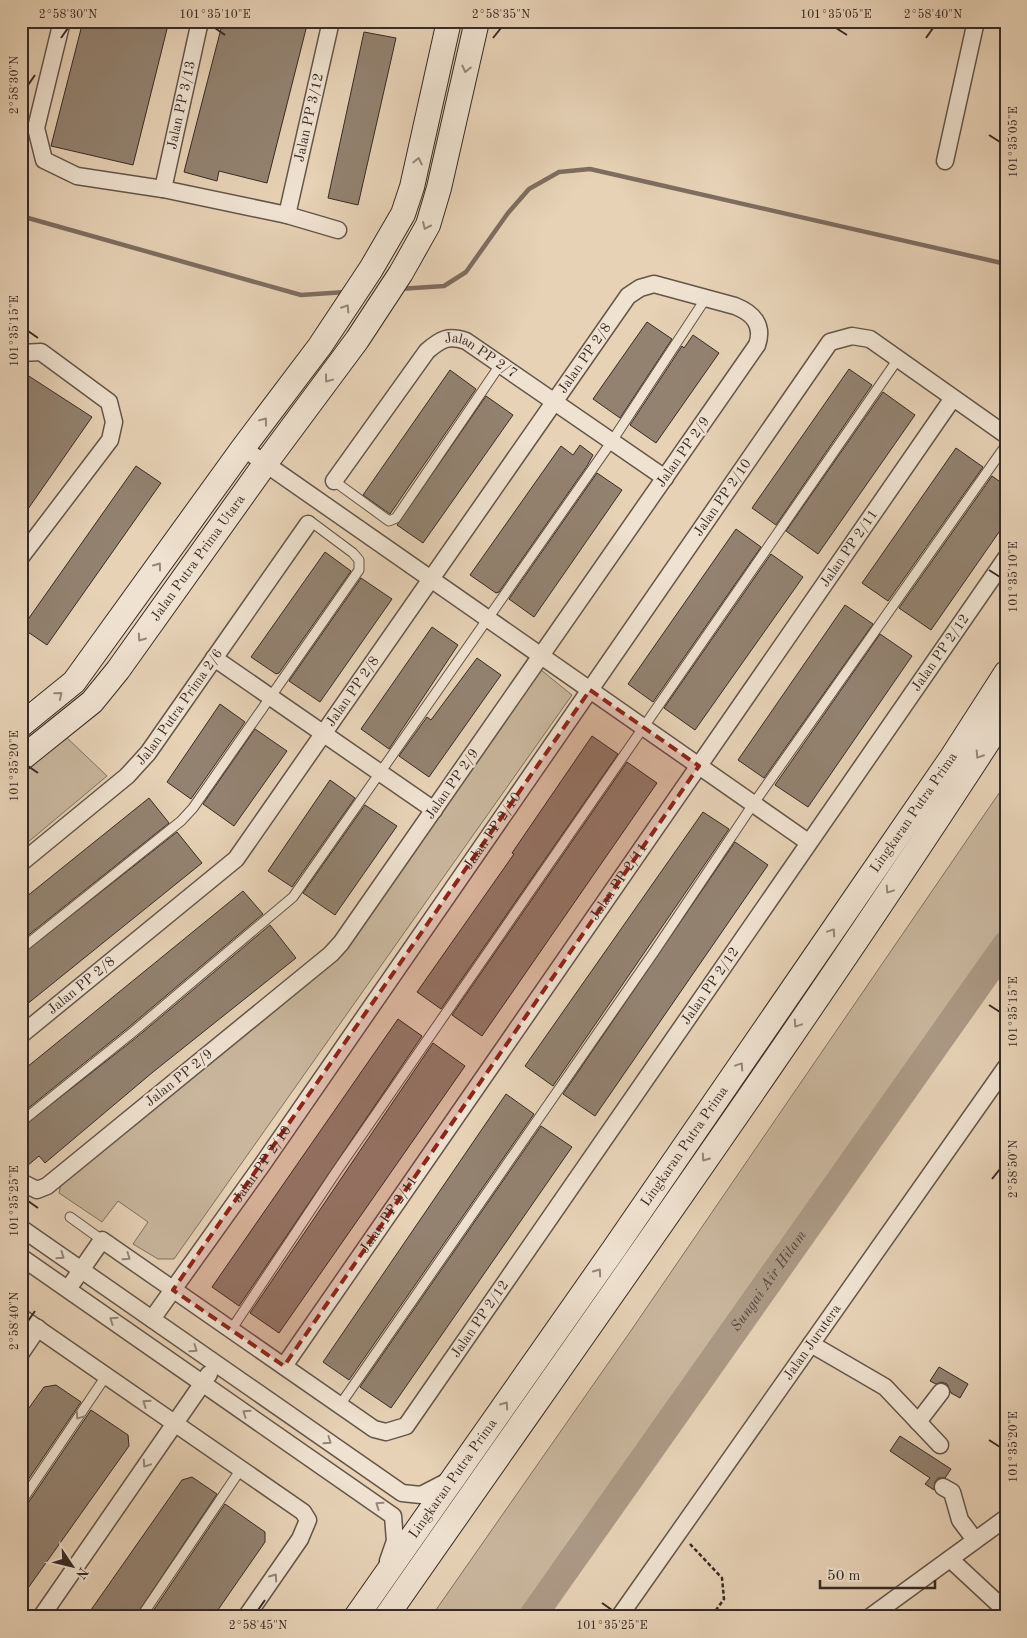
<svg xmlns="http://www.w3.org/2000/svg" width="1027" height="1638" font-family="'Old Standard TT',serif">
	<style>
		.green { fill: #c9b69d; stroke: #807061 }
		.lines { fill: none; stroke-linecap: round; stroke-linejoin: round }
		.stream { stroke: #7e6d5f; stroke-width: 4.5 }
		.river { stroke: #ac9985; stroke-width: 28 }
		.building { fill: #938270; stroke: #382b25 }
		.service-casing { stroke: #645549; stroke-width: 11 }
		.minor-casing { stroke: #645549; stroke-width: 19 }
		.secondary-casing { stroke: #382b25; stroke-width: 26 }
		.path { stroke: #382b25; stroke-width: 2.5; stroke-dasharray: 4 2.5; stroke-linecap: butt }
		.service { stroke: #efe2d0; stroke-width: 9 }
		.minor { stroke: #efe2d0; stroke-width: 16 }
		.secondary { stroke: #efe2d0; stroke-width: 24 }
		.oneway { stroke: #94867a }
		.marked { fill: #8f2418; fill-opacity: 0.2; stroke: #8f2418; stroke-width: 4; stroke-dasharray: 10 6; stroke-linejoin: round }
		.ticks { fill: none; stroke: #382b25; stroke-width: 2 }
		.labels { text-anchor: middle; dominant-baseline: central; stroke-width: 4.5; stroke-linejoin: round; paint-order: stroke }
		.street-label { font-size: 14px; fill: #382b25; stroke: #efe2d0 }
		.water-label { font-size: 15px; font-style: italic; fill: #55463d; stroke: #efe2d0 }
		.neatline { fill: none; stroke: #382b25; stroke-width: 2 }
		.ticks-label { font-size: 12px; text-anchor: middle; fill: #382b25 }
	</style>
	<rect width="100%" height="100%" fill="#e7d2b6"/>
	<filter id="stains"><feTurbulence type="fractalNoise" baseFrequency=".004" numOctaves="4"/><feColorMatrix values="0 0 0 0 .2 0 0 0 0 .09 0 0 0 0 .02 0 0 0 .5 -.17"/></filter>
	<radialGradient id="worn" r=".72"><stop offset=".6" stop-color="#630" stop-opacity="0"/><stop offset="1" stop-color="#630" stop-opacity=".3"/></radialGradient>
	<g class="green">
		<polygon points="541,670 572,695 174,1259 158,1259 133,1244 148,1222 118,1201 102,1222 59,1193 61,1184 338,956"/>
		<polygon points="65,736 107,776 21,848 21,771"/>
		<polygon points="1006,783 1006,950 545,1617 431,1617 630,1332"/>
	</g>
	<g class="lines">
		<g class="stream">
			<polyline points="21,216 301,295 346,292"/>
			<polyline points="399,289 444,286 466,272 508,213 529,189 559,172 590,169 1006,264"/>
		</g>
		<path class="river" id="s1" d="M532,1617l474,-672"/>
	</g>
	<g class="building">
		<polygon points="83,21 169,21 133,165 51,146"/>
		<polygon points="223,21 308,21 267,183 219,171 217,181 184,172"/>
		<polygon points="364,32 396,38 358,205 328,198"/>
		<polygon points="647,322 672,339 620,418 593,399"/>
		<polygon points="693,335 719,353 656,443 630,425 682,346 684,348"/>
		<polygon points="849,369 872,385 776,525 752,508"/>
		<polygon points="450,370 476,389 390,514 363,495"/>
		<polygon points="21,371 92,417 21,519"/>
		<polygon points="883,392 915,415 818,554 786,531"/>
		<polygon points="486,396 513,415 423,543 397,525"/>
		<polygon points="580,445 593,455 587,466 499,592 496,593 470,575 561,446 573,455"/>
		<polygon points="956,448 983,467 888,601 862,583"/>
		<polygon points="136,466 161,483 47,645 22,628"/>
		<polygon points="597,473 622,490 534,617 509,599"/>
		<polygon points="992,476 1006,486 1006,522 931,630 899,608"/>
		<polygon points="736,529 761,547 653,702 628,684"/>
		<polygon points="325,552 351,571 279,673 276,674 251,657"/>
		<polygon points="771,554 803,577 695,730 664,708"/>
		<polygon points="361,578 392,599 320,702 289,681"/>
		<polygon points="845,605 873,624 764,778 738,760"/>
		<polygon points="432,627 458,645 389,749 361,729"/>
		<polygon points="880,634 912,656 808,807 775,785"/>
		<polygon points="477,658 501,675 429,777 399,756 427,717 431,720"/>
		<polygon points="220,704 245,722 191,799 167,782"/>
		<polygon points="255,729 287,751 234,826 203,804"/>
		<polygon points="592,736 618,754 441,1009 417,992 514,854 512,853"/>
		<polygon points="627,762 657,783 482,1036 452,1015"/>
		<polygon points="330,780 355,798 292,887 268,871"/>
		<polygon points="149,798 169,823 21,941 21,901"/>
		<polygon points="365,805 397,826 335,915 303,893"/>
		<polygon points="703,812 729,829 553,1086 525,1066"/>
		<polygon points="177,832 202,863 21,1009 21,955"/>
		<polygon points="735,842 768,865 595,1116 563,1094"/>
		<polygon points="243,891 263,914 129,1027 21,1114 21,1072"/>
		<polygon points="270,925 296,958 153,1072 45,1163 39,1156 27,1166 21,1160 21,1128 137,1037"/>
		<polygon points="398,1019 422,1036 239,1306 212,1287"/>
		<polygon points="433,1043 465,1066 279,1333 250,1313"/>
		<polygon points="506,1094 534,1114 349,1380 323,1362"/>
		<polygon points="541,1126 572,1147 391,1408 360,1387"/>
		<polygon points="939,1367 968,1384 960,1398 951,1393 947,1384 942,1382 936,1384 930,1381"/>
		<polygon points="56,1385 81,1402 21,1490 21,1419 44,1387"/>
		<polygon points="91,1410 128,1435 129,1446 21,1598 21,1508 26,1506"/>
		<polygon points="900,1436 951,1469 945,1478 938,1478 935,1482 934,1490 925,1484 930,1478 890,1451"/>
		<polygon points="192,1477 217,1494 135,1617 86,1617 182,1480"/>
		<polygon points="225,1504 265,1532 265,1542 213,1617 149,1617"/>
	</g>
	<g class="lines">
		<defs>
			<g id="service">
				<polyline points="334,481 389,521 396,518 500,365"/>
				<polyline points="21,949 181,821 193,808 359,570 359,560 353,553 310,521 308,524"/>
				<polyline points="21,1122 133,1032 293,897 612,441 706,298"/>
				<polyline points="70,1217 102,1240"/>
				<polyline points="231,1330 336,1172 898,359"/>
				<polyline points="340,1405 654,952 754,803 1006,445"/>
				<polyline points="21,1502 106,1376"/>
				<polyline points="141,1617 241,1469"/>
			</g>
			<g id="minor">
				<polyline points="62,21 36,128 44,160 77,176 163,189 287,215 338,230"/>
				<polyline points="945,161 976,21"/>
				<path id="s2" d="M163,189l37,-168"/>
				<path id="s3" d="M287,215l44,-194"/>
				<polyline points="21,353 41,352 109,402 114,422 110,440 21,557"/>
				<polyline points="243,448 808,842"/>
				<path id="s4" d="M334,481l93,-130c14,-12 21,-16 39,-10l199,137"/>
				<polyline points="214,658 434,810"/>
				<path id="s5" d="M21,863l106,-87 21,-23 160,-229"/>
				<path id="s6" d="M21,1035l215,-176 392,-563 12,-8 14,-4 81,22c18,7 29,19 22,39l-416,598 -10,11 -284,232 -10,4 -16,-8"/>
				<polyline points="21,1228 402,1493 421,1495 450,1480"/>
				<polyline points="21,1257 393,1516 395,1541 388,1561"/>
				<path id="s7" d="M68,1289l34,-49 272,189 12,3 20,-6 600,-868"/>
				<polyline points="21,1317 303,1512 308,1520 300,1539 246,1617"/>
				<path id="s8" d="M152,1319l110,-154 568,-823 22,-6 18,3 136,96"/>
				<polyline points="811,1344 885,1387 940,1445"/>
				<polyline points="21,1353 38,1328"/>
				<path id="s9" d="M284,1366l669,-968"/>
				<polyline points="918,1422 941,1392"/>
				<polyline points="943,1487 952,1492 960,1520 975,1540"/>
				<polyline points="950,1559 1006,1611"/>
				<polyline points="41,1617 209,1374"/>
				<path id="s10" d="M619,1617l387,-550"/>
				<polyline points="870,1617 1006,1518"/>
			</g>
			<g id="secondary">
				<polyline points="21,725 74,682 243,448 320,346 371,269 403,214 412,187 449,21"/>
				<path id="s11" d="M21,759l71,-57 26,-32 147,-206 92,-124 44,-67 27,-48 11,-37 38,-167"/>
				<path id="s12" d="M356,1617l258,-368 338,-492 54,-84"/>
				<path d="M386,1617c209,-300 422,-596 620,-903"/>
			</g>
		</defs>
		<use href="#service" class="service-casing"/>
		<use href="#minor" class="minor-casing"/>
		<use href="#secondary" class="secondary-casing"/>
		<polyline class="path" points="690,1544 722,1578 724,1599 711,1617"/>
		<use href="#service" class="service"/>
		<use href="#minor" class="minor"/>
		<use href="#secondary" class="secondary"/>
	</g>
	<defs><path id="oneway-chevron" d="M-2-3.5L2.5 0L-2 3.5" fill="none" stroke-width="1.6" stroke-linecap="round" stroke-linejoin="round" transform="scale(1.25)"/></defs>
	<g class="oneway">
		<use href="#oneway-chevron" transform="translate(466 69) rotate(103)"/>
		<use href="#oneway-chevron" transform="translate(418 161) rotate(-78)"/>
		<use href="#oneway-chevron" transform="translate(426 226) rotate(114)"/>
		<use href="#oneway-chevron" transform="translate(346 308) rotate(-57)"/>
		<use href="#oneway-chevron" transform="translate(328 379) rotate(127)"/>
		<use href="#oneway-chevron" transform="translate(264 421) rotate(-53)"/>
		<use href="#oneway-chevron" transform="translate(158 566) rotate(-54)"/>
		<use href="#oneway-chevron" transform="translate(141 638) rotate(125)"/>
		<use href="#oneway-chevron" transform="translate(59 695) rotate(-40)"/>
		<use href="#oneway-chevron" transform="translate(979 755) rotate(123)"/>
		<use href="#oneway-chevron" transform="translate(889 890) rotate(124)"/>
		<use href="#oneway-chevron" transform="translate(832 932) rotate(-56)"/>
		<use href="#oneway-chevron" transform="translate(797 1024) rotate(124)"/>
		<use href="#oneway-chevron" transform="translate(740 1066) rotate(-56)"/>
		<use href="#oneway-chevron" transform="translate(705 1158) rotate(125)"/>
		<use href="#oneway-chevron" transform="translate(61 1256) rotate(35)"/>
		<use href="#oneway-chevron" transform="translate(127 1257) rotate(35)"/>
		<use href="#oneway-chevron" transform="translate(598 1272) rotate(-55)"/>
		<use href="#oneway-chevron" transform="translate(113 1320) rotate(-145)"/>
		<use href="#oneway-chevron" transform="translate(194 1349) rotate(35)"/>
		<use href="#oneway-chevron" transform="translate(146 1403) rotate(-145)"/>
		<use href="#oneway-chevron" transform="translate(505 1405) rotate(-55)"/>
		<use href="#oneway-chevron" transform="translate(246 1413) rotate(-145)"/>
		<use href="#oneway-chevron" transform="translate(79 1416) rotate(124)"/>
		<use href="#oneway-chevron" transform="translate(328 1441) rotate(35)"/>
		<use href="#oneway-chevron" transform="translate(146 1464) rotate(124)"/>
		<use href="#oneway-chevron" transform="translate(379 1505) rotate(-145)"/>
		<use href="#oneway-chevron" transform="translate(274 1577) rotate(-55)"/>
	</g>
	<path class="marked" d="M590,690l109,76 -415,600 -111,-76z"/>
	<path class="ticks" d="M215,28l10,7M836,28l11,7M61,38l7,-10M493,38l8,-10M926,38l7,-10M28,85l7,-10M989,135l11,7M28,331l10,7M989,570l11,7M28,766l10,7M989,1005l11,7M992,1179l8,-10M28,1201l10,7M28,1321l7,-10M989,1440l11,7M602,1603l10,7M258,1610l7,-10"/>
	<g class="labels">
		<g class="street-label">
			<text stroke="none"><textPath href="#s2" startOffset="86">Jalan PP 3/13</textPath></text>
			<text stroke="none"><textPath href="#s3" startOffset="100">Jalan PP 3/12</textPath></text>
			<text stroke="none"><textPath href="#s6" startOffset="888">Jalan PP 2/8</textPath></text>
			<text stroke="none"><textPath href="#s4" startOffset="222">Jalan PP 2/7</textPath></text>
			<text transform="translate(683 452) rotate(-55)">Jalan PP 2/9</text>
			<text stroke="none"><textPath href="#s8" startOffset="1000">Jalan PP 2/10</textPath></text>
			<text stroke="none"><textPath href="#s9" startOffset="994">Jalan PP 2/11</textPath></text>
			<text stroke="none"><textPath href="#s11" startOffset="270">Jalan Putra Prima Utara</textPath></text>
			<text stroke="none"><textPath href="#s7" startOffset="1364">Jalan PP 2/12</textPath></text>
			<text stroke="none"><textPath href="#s6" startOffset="482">Jalan PP 2/8</textPath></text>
			<text stroke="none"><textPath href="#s5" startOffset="224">Jalan Putra Prima 2/6</textPath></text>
			<text transform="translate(452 784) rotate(-55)">Jalan PP 2/9</text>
			<text stroke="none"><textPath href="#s12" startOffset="979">Lingkaran Putra Prima</textPath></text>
			<text stroke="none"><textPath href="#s8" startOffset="595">Jalan PP 2/10</textPath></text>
			<text stroke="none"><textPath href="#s9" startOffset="589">Jalan PP 2/11</textPath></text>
			<text stroke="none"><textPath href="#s6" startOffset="78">Jalan PP 2/8</textPath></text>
			<text stroke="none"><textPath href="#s7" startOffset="959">Jalan PP 2/12</textPath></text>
			<text transform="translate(179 1078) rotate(-39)">Jalan PP 2/9</text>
			<text stroke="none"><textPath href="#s12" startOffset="574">Lingkaran Putra Prima</textPath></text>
			<text stroke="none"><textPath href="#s8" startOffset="190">Jalan PP 2/10</textPath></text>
			<text stroke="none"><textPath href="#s9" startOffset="184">Jalan PP 2/11</textPath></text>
			<text stroke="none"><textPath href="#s7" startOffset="554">Jalan PP 2/12</textPath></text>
			<text stroke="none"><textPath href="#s10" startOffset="336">Jalan Jurutera</textPath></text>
			<text stroke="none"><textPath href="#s12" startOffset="169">Lingkaran Putra Prima</textPath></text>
		</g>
		<g class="water-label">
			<text stroke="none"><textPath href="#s1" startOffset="411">Sungai Air Hitam</textPath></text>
		</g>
	</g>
	<rect width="1027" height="1638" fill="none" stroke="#e7d2b6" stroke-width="55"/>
	<g transform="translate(72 1566) rotate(125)" stroke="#efe2d0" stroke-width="4" paint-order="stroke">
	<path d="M0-4L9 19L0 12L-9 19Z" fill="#382b25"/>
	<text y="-8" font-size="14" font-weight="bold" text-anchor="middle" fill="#382b25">N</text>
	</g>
	<path d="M820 1580v8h115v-8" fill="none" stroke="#382b25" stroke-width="2.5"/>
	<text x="827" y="1580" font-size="15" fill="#382b25" stroke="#efe2d0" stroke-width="4" paint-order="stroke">50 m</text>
	<rect x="28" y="28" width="972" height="1582" class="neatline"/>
	<g class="ticks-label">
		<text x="68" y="18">2°58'30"N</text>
		<text x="215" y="18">101°35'10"E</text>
		<text x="501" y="18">2°58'35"N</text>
		<text x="836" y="18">101°35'05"E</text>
		<text x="933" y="18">2°58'40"N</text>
		<text transform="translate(14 85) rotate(-90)" y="4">2°58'30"N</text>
		<text transform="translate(1013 142) rotate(-90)" y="4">101°35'05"E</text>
		<text transform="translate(14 331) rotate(-90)" y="4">101°35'15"E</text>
		<text transform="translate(1013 577) rotate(-90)" y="4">101°35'10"E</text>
		<text transform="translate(14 766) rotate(-90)" y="4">101°35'20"E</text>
		<text transform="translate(1013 1012) rotate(-90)" y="4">101°35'15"E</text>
		<text transform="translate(1013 1169) rotate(-90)" y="4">2°58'50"N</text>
		<text transform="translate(14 1201) rotate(-90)" y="4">101°35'25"E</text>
		<text transform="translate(14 1321) rotate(-90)" y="4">2°58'40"N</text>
		<text transform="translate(1013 1447) rotate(-90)" y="4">101°35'20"E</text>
		<text x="258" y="1629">2°58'45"N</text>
		<text x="612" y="1629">101°35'25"E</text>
	</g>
	<rect width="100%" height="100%" filter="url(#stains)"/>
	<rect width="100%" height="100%" fill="url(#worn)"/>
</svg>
